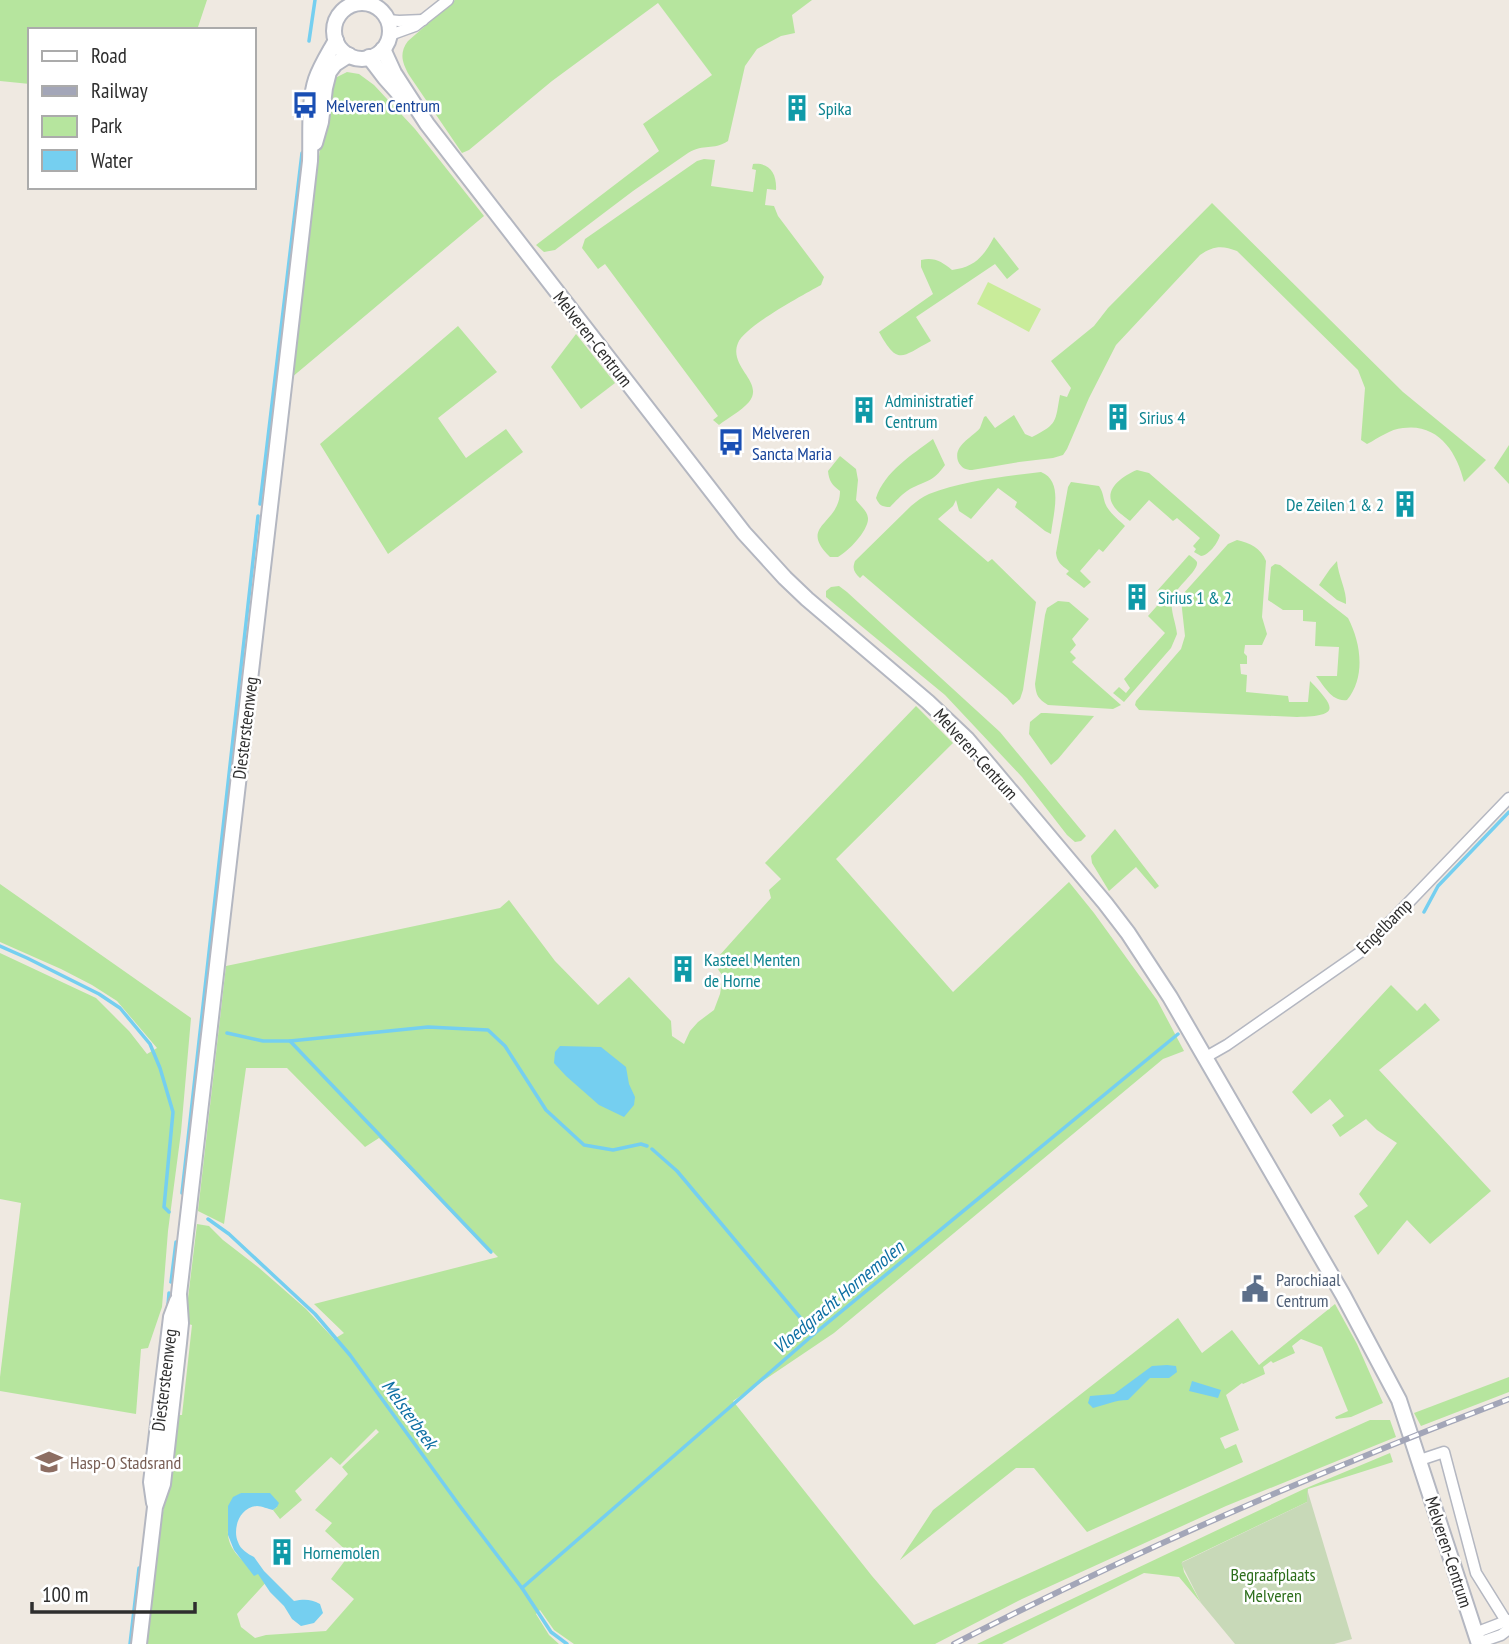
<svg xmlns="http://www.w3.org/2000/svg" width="1509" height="1644" font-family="'PT Sans Narrow',sans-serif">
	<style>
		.green { fill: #b6e59e; fill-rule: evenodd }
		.cemetery { fill: #c8d9b8 }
		.pitch { fill: #c9ec9a }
		.water { fill: #75cff0 }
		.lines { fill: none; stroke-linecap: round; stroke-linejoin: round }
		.stream { stroke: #75cff0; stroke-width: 3.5 }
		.minor-casing { stroke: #b4b7c1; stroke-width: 13 }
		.secondary-casing { stroke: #b4b7c1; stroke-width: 18 }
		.minor { stroke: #fff; stroke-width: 10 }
		.secondary { stroke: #fff; stroke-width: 14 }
		.rail-casing { stroke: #a3a6b8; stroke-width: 6 }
		.rail { stroke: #fff; stroke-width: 3.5; stroke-dasharray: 10; stroke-linecap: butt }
		.labels { text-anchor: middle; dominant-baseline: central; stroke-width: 5; stroke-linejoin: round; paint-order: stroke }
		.transit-label { font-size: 18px; fill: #164399; stroke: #fff; text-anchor: start }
		.culture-label { font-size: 18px; fill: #0d838f; stroke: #fff; text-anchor: start }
		.street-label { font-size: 18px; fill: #2e2e2e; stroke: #fff }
		.service-label { font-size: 18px; fill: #4e5e75; stroke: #fff; text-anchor: start }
		.education-label { font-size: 18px; fill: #785e54; stroke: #fff; text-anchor: start }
		.park-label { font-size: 18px; fill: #2c6e1b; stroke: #fff }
		.water-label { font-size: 19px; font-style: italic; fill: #0d6fa3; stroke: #fff }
	</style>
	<rect width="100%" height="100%" fill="#efe9e1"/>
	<g class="green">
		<polygon points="0,0 207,0 197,30 30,30 30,84 0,81"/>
		<path d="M455,0h357l-20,15 3,18 -14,3 -24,13 -12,17 -17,75c-16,10 -23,2 -40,12l-55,38 -78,59 -11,2 -8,-7 123,-94 -16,-27 69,-49 -54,-72 -106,78 -83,69 -7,3 -53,-78c-7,-13 -10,-22 -1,-34z"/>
		<polygon points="347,72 359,74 374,85 415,129 484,216 291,378 323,125 328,125 331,89 335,78"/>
		<path d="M704,159l11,1 -4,26 42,6 3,-22 -4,-1 1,-5c17,-2 24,10 23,26l-9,-1 -2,16 9,1 4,10 46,61 -3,8c-18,10 -76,41 -83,58 -10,24 27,39 11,59 -8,9 -21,16 -30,23l-6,-5 5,-4 -113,-152 -7,5 -16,-21 3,-9 112,-78z"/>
		<path d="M1212,203l191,189 83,68 -22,22c-7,-30 -26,-59 -61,-54 -13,1 -24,10 -36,16l-6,-4 4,-52 -7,-18 -121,-119c-15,-6 -24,-5 -37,4l-84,90 -27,53 -22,51 -4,6 -10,3 -34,4 -47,8c-6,0 -11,-2 -14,-9 -5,-16 14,-23 22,-33 1,-3 3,-8 4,-11l2,-1 9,12 19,-13 11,19 7,3c26,-13 23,-15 28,-42l7,2 4,-9 -20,-27 43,-35 14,-18z"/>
		<path d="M994,237l25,32 -12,10 -12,-15 -79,53 15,24c-30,16 -33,25 -52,-9l54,-38 -12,-27v-7c14,-3 21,2 31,10 23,-3 32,-14 42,-33z"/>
		<polygon points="458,326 497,372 438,418 466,458 506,429 523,452 388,554 320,444"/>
		<polygon points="576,334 615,383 581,409 551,367"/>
		<path d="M933,439l12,26c-13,19 -21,15 -38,26 -6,4 -12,11 -17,16 -8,0 -11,-2 -14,-9 9,-27 36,-43 57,-59z"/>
		<polygon points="1509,445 1509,484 1494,468"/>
		<path d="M840,456l16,13 2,11 -2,20c4,6 11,10 12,18 1,12 -20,34 -30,39h-8c-33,-32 10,-32 10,-66 -8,-6 -11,-10 -12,-20z"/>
		<path d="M1137,470l12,3 71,62c-2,8 -11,20 -19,21l-7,-4 2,-3 -3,-3 7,-8 -23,-20 -4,3 -24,-21 -19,21c-5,-4 -14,-10 -17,-16 -10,-16 11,-30 24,-35z"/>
		<path d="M1041,472c23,9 12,42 10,62l-6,-3 -30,-24 2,-5 -19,-14 -27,31 -12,-8 -3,-11 -3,6 -15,13 50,43 4,-3 44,43 -13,88 -3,9 -7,6 -6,-7 -144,-123 -3,3c-6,-6 -8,-9 -5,-17l56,-55c6,-5 11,-9 18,-12 32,-13 77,-18 112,-22z"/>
		<path d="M1071,482l28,4c4,6 4,10 6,17 4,10 13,16 20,23l-22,26 -4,-3 -19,22 11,11 -7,6 -18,-14 3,-3c-8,-6 -12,-9 -13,-18l12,-66z"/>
		<path d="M1237,540c13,3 24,8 29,21l-4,56 5,17 -5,11h-17l-1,8 3,3v8h-7l1,10 6,1 -1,17 42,4 1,6h19l2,-21c27,28 29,35 -13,36l-158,-7 -4,-5 1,-4 45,-52 4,-13 -4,-36 2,-6 45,-50z"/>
		<path d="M1189,555c2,1 7,5 8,7 2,9 -23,26 -25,38 -2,10 4,23 5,34l-6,14 -47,54 -11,-9 6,-6 7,6 4,-5 -6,-9 41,-46 -17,-17 16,-18 -7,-7z"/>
		<path d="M1337,561c1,15 10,29 9,43l-9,-4 -18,-15 11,-16z"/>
		<path d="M1275,564l5,1 68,53c13,25 18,59 -1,82 -15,2 -22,-13 -31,-24h21l2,-29 -24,-1 1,-24 -13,-1v-11h-20l-15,-10 3,-33z"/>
		<polygon points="839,586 847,592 1000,732 1086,836 1081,841 1075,842 1067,835 1022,777 945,695 826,597 826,591 831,587"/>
		<path d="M1058,601l11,1 20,17 -17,20 4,6 -6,7 6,6 -4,4 49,43 -8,4 -65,-4c-10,-6 -12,-10 -13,-21l10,-69 2,-7z"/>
		<path d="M916,706l37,37 -117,116 117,133 116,-110 25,31 63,87 27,51 -21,8 -329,274 -101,68 139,175 42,49 456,-205h20l6,17 -170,69 -204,93 -87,45h-361l-20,-14 -14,-20 -4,4 13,21 10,9h-413l10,-90 13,-77 5,-62h8l10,-90 -7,-2 12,-99 12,2 14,14 35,27 48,42 28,30 10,-6 -30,-29 184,-47 -119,-119 -14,9 -78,-79h-41l-22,156 -26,-13 28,-245 274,-58 9,-8 46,61 43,44 31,-28 42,44 1,15 12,8 6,-13 8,-9 16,-12 6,-16 3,-18c-6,-8 -9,-11 -4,-20l52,-58 -2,-8 12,-11 -16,-16zM376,1429l3,3 -37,35 6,7 -33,36 17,13 -7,8 25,23 -19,25 23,20 -28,32 -60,4 -11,3 -14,-11 -4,-13 32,-35c-19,-12 -47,-28 -40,-55 3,-10 8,-21 12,-31l36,14 -4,3 7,9 22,-19 -7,-9 36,-34 9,8z"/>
		<polygon points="1041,713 1046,713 1094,716 1058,759 1051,765 1029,734 1030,722"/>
		<polygon points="1115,829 1159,886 1155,889 1136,867 1109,891 1092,863 1091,856"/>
		<polygon points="0,884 191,1018 181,1132 168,1231 162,1307 148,1348 141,1349 136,1414 0,1391 0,1377 21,1203 0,1199 0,953 96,998 129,1031 147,1054 157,1048 117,1001 92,985 61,969 0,942"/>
		<polygon points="1391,985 1417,1011 1425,1003 1440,1020 1379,1070 1491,1191 1430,1244 1407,1220 1378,1255 1354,1216 1368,1206 1359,1194 1397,1143 1377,1130 1366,1119 1340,1137 1332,1125 1344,1116 1330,1099 1311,1114 1292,1092"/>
		<polygon points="1335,1304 1357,1344 1383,1403 1351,1417 1336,1419 1335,1417 1348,1411 1322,1347 1301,1339 1292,1346 1295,1353 1273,1363 1271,1361 1263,1367 1265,1374 1243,1384 1242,1383 1226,1395 1239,1430 1220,1438 1225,1449 1236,1444 1243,1462 1087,1532 1034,1468 1016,1468 900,1560 933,1510 1178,1318 1202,1353 1232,1330 1259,1365"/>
		<polygon points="1509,1377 1509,1392 1421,1426 1414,1413"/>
		<polygon points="1390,1453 1393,1462 1308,1489 1307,1502 1182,1562 1184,1572 1201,1603 1179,1577 1144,1573 1002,1644 977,1644 1304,1489"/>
	</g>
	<polygon class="cemetery" points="1307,1489 1352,1639 1334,1644 1235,1644 1201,1603 1181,1563 1307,1502"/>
	<polygon class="pitch" points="988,282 1041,309 1029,332 977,304"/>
	<g class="water">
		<polygon points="560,1046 601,1047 626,1067 629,1084 635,1097 634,1105 624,1117 599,1105 566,1076 554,1063 555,1052"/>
		<path d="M1167,1365l9,1 1,6 -8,6h-19l-22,22c-13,0 -23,5 -35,8l-5,-5 2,-7 24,-2 38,-28z"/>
		<polygon points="1192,1381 1221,1390 1218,1398 1189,1391"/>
		<path d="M241,1493h29l9,10 -2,4 -4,3c-5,-1 -11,-4 -16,-4 -17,1 -25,22 -19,36 2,7 10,12 16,15l10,14 30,30c10,-2 17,-2 26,3l3,9 -9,10 -13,3 -9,-7 -8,-13 -14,-14 -12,-18 -4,2 -20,-26 -6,-15v-29l5,-9z"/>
	</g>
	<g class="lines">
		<g class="stream">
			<polyline points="309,41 315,0"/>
			<polyline points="260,504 302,153"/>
			<polyline points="1424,912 1438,886 1509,812"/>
			<polyline points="0,946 27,958 99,994 120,1008 150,1044 160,1068 173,1112 164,1207 169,1212"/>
			<polyline points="227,1033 263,1041 290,1041 428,1027 488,1030 505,1046 546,1110 584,1145 613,1150 641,1144 647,1146"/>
			<polyline points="290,1041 491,1252"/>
			<polyline points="652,1149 677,1171 814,1334"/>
			<polyline points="182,1193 258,516"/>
			<polyline points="208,1219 229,1234 315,1314 350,1355 459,1505 522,1588 551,1632 567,1644"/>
			<polyline points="171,1282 176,1242"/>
			<polyline points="168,1306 169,1293"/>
			<polyline points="522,1588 814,1334 1178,1034"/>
			<polyline points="130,1644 139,1568"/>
		</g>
		<defs>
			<g id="minor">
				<polyline points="388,20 399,21 423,20"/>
				<polyline points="390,35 415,26 448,0"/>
				<polyline points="1206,1057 1227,1045 1362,951 1509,798"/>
				<polyline points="1420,1460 1444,1452 1476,1573 1506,1621"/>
				<polyline points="1475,1633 1509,1620"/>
				<polyline points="1478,1643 1501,1635 1509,1629"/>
			</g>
			<g id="secondary">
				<circle cx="362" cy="31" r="28"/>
				<polyline points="383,49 394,73 427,124 744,533 785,578 807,599 928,702 967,739 1105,903 1128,933 1170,997 1343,1295 1399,1400 1479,1644"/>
				<polyline points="369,57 385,78 402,97"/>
				<polyline points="315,143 321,122 325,88 329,72 335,64 349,55"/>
				<polyline points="154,1503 151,1482 171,1317 177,1301"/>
				<path d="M139,1644l16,-137 8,-23 16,-141 2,-20 -2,-29 131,-1133c1,-25 -2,-58 6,-82 5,-14 13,-26 20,-39"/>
			</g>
		</defs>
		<use href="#minor" class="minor-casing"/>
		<use href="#secondary" class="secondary-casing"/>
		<use href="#minor" class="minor"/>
		<use href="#secondary" class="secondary"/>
		<defs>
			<path id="rail" d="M954,1644c180,-93 366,-173 555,-245"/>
		</defs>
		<use href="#rail" class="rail-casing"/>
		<use href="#rail" class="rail"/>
	</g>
	<defs>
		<symbol id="bus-bare" viewBox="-9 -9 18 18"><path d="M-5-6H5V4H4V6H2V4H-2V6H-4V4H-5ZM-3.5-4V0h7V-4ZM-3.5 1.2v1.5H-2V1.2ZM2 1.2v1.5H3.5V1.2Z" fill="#1a4fb4" stroke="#fff" stroke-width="2.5" paint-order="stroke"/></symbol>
		<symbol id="building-bare" viewBox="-9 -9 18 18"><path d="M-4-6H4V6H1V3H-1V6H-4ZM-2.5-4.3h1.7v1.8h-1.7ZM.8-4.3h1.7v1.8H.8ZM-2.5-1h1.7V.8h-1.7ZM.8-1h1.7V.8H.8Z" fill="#0f9aa8" stroke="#fff" stroke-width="2.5" paint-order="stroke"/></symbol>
		<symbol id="civic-bare" viewBox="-9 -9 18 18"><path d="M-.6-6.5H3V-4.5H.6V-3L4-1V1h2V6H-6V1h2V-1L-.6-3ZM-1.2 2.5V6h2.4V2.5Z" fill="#5c6f8a" stroke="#fff" stroke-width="2.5" paint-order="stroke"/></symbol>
		<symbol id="school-bare" viewBox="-9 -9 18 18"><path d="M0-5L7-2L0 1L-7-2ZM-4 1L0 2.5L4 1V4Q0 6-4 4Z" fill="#8d6e63" stroke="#fff" stroke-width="2.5" paint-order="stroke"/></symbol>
	</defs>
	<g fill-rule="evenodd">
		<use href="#bus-bare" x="286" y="86" width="38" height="38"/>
		<use href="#building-bare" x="778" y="89" width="38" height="38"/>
		<use href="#building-bare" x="845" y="391" width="38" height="38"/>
		<use href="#building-bare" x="1099" y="398" width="38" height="38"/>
		<use href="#bus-bare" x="712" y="423" width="38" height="38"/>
		<use href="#building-bare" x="1386" y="485" width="38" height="38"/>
		<use href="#building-bare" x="1118" y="578" width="38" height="38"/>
		<use href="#building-bare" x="664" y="950" width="38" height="38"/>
		<use href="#civic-bare" x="1236" y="1270" width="38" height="38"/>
		<use href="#school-bare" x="30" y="1443" width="38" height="38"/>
		<use href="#building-bare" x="263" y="1533" width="38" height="38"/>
	</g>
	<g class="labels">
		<g class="transit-label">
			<text x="326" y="105">Melveren Centrum</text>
			<text x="752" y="432">Melveren<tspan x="752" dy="21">Sancta Maria</tspan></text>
		</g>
		<g class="culture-label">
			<text x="818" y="108">Spika</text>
			<text x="885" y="400">Administratief<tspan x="885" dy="21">Centrum</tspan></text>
			<text x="1139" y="417">Sirius 4</text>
			<text x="1384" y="504" text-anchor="end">De Zeilen 1 &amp; 2</text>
			<text x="1158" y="597">Sirius 1 &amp; 2</text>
			<text x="704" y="959">Kasteel Menten<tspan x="704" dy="21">de Horne</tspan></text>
			<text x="303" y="1552">Hornemolen</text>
		</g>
		<g class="street-label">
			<text transform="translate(593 339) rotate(52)">Melveren-Centrum</text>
			<text transform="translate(245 728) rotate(-83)">Diestersteenweg</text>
			<text transform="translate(976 754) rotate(48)">Melveren-Centrum</text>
			<text transform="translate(1384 926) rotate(-45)">Engelbamp</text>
			<text transform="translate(164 1380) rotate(-83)">Diestersteenweg</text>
			<text transform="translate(1449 1552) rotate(72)">Melveren-Centrum</text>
		</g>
		<g class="service-label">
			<text x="1276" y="1279">Parochiaal<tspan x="1276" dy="21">Centrum</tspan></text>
		</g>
		<g class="education-label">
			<text x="70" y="1462">Hasp-O Stadsrand</text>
		</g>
		<g class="park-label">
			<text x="1273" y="1574">Begraafplaats<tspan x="1273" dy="21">Melveren</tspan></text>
		</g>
		<g class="water-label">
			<text transform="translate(838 1297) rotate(-40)">Vloedgracht Hornemolen</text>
			<text transform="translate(410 1414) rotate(54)">Melsterbeek</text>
		</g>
	</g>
	<rect x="28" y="28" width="228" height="161" fill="#ffffff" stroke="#ababab" stroke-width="2"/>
	<rect x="42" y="51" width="35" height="10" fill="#ffffff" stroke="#ababab" stroke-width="2"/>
	<text x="91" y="63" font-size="21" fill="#2e2e2e">Road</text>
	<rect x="42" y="86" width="35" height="10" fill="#a3a6b8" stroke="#ababab" stroke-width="2"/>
	<text x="91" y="98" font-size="21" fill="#2e2e2e">Railway</text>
	<rect x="42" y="116" width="35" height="21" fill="#b6e59e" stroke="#ababab" stroke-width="2"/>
	<text x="91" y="133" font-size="21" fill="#2e2e2e">Park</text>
	<rect x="42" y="150" width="35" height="21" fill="#75cff0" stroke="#ababab" stroke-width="2"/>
	<text x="91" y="168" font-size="21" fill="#2e2e2e">Water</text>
	<path d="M32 1602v10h163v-10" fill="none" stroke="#2e2e2e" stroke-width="3.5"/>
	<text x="42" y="1602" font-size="21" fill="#2e2e2e" stroke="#ffffff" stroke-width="5" paint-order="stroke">100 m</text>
</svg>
